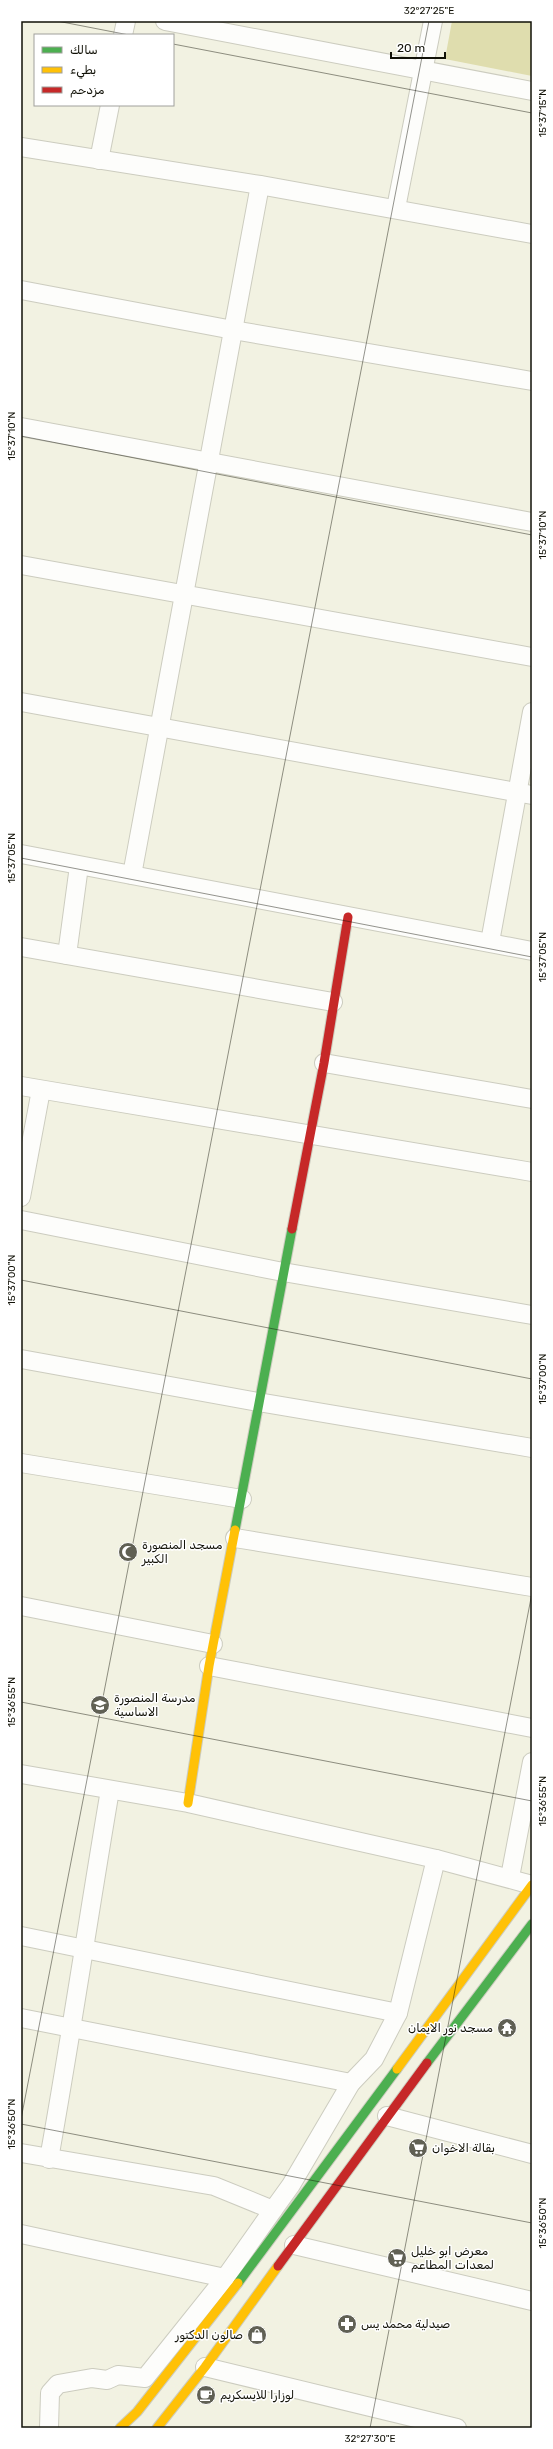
<svg xmlns="http://www.w3.org/2000/svg" width="553" height="2449" font-family="Rubik,Vazirmatn,sans-serif">
	<style>
		.green { fill: #dfddae }
		.lines { fill: none; stroke-linecap: round; stroke-linejoin: round }
		.street-casing { stroke: #ccccbf; stroke-width: 20 }
		.fast-casing { stroke: #ccccbf; stroke-width: 11 }
		.slow-casing { stroke: #ccccbf; stroke-width: 11 }
		.jam-casing { stroke: #ccccbf; stroke-width: 11 }
		.street { stroke: #fdfdfb; stroke-width: 18 }
		.fast { stroke: #4caf50; stroke-width: 9 }
		.slow { stroke: #ffc107; stroke-width: 9 }
		.jam { stroke: #c62828; stroke-width: 9 }
		.ticks { fill: none; stroke: #111107; stroke-width: 1; stroke-opacity: 0.45 }
		.labels { text-anchor: middle; dominant-baseline: central; stroke-width: 3; stroke-linejoin: round; paint-order: stroke }
		.poi-label { font-size: 12px; fill: #111107; stroke: #fff; text-anchor: start }
		.neatline { fill: none; stroke: #111107; stroke-width: 1.5 }
		.ticks-label { font-size: 10px; text-anchor: middle; fill: #111107 }
	</style>
	<rect width="100%" height="100%" fill="#f2f2e2"/>
	<polygon class="green" points="452,21 532,21 532,76 445,59"/>
	<g class="lines">
		<defs>
			<g id="street">
				<polyline points="165,21 532,91"/>
				<polyline points="123,35 126,21"/>
				<polyline points="21,147 260,185 532,234"/>
				<polyline points="99,160 110,105"/>
				<polyline points="396,208 433,21"/>
				<polyline points="21,290 233,330 532,381"/>
				<polyline points="21,427 532,522"/>
				<polyline points="21,565 532,657"/>
				<polyline points="21,702 532,795"/>
				<polyline points="21,854 532,951"/>
				<polyline points="132,875 260,185"/>
				<polyline points="490,942 532,712"/>
				<polyline points="21,947 333,1002"/>
				<polyline points="67,955 79,866"/>
				<polyline points="324,1063 532,1099"/>
				<polyline points="21,1086 532,1172"/>
				<polyline points="21,1197 41,1090"/>
				<polyline points="21,1220 283,1272 532,1315"/>
				<polyline points="21,1359 258,1402 532,1448"/>
				<polyline points="21,1463 242,1499"/>
				<polyline points="235,1538 532,1587"/>
				<polyline points="21,1606 213,1644"/>
				<polyline points="209,1666 532,1728"/>
				<polyline points="21,1774 188,1803 436,1859 532,1885"/>
				<polyline points="510,1877 532,1762"/>
				<polyline points="21,1936 398,2013"/>
				<polyline points="21,2018 351,2083"/>
				<polyline points="387,2116 532,2154"/>
				<polyline points="21,2153 214,2186 273,2210 291,2185 351,2083 374,2059 398,2013 436,1859"/>
				<path d="M49,2159c22,-123 40,-246 61,-369"/>
				<polyline points="21,2234 225,2278"/>
				<polyline points="294,2245 532,2301"/>
				<polyline points="205,2367 457,2428"/>
				<polyline points="49,2428 50,2393 58,2384 92,2378 107,2380 118,2375 145,2378 225,2278 273,2210"/>
			</g>
			<g id="fast">
				<polyline points="235,1530 292,1229"/>
				<polyline points="427,2063 532,1924"/>
				<polyline points="238,2283 397,2069"/>
			</g>
			<g id="slow">
				<polyline points="188,1803 209,1666 235,1530"/>
				<polyline points="397,2069 532,1885"/>
				<polyline points="120,2428 137,2412 238,2283"/>
				<polyline points="157,2428 205,2367 278,2266"/>
			</g>
			<g id="jam">
				<polyline points="292,1229 324,1063 348,917"/>
				<polyline points="278,2266 427,2063"/>
			</g>
		</defs>
		<use href="#street" class="street-casing"/>
		<use href="#fast" class="fast-casing"/>
		<use href="#slow" class="slow-casing"/>
		<use href="#jam" class="jam-casing"/>
		<use href="#street" class="street"/>
		<use href="#fast" class="fast"/>
		<use href="#slow" class="slow"/>
		<use href="#jam" class="jam"/>
	</g>
	<path class="ticks" d="M57,21l72,14M173,44l359,69M21,436l511,99M21,858l511,99M21,1280l511,99M21,1702l511,99M21,2119l408,-2098M21,2124l511,99M370,2428l162,-835"/>
	<defs>
		<symbol id="mosque-disc" viewBox="-11 -11 22 22"><circle r="9.5" fill="#606054" stroke="#fff"/><path d="M3.5-4.9A6 6 0 1 0 3.5 4.9A5 5 0 1 1 3.5-4.9Z" fill="#fff"/></symbol>
		<symbol id="school-disc" viewBox="-11 -11 22 22"><circle r="9.5" fill="#606054" stroke="#fff"/><path d="M0-5L7-2L0 1L-7-2ZM-4 1L0 2.5L4 1V4Q0 6-4 4Z" fill="#fff"/></symbol>
		<symbol id="temple-disc" viewBox="-11 -11 22 22"><circle r="9.5" fill="#606054" stroke="#fff"/><path d="M0-6L5-2H3V0L6.5 2.5H4V6H1.5V3h-3V6H-4V2.5H-6.5L-3 0V-2H-5Z" fill="#fff"/></symbol>
		<symbol id="supermarket-disc" viewBox="-11 -11 22 22"><circle r="9.5" fill="#606054" stroke="#fff"/><path d="M-6-5.5h2.5l.6 2H6L4.5 2H-2.5L-4.4-4H-6ZM-1.5 3.2a1.3 1.3 0 1 0 .1 0ZM3 3.2a1.3 1.3 0 1 0 .1 0Z" fill="#fff"/></symbol>
		<symbol id="pharmacy-disc" viewBox="-11 -11 22 22"><circle r="9.5" fill="#606054" stroke="#fff"/><path d="M-2-6h4v4h4v4h-4v4h-4v-4h-4v-4h4Z" fill="#fff"/></symbol>
		<symbol id="shop-disc" viewBox="-11 -11 22 22"><circle r="9.5" fill="#606054" stroke="#fff"/><path d="M-5-2.5h2.3a2.7 3.5 0 0 1 5.4 0H5L5.5 6h-11ZM-1.5-2.5h3a1.5 2.3 0 0 0-3 0Z" fill="#fff"/></symbol>
		<symbol id="cafe-disc" viewBox="-11 -11 22 22"><circle r="9.5" fill="#606054" stroke="#fff"/><path d="M-5.5-4.5H6V0H3Q3 3.5 0 3.5H-2.5Q-5.5 3.5-5.5 0ZM3-3.2v2h1.7v-2ZM-6 4.5H4V6H-6Z" fill="#fff"/></symbol>
	</defs>
	<g fill-rule="evenodd">
		<use href="#mosque-disc" x="117" y="1541" width="22" height="22"/>
		<use href="#school-disc" x="89" y="1694" width="22" height="22"/>
		<use href="#temple-disc" x="496" y="2017" width="22" height="22"/>
		<use href="#supermarket-disc" x="407" y="2137" width="22" height="22"/>
		<use href="#supermarket-disc" x="386" y="2247" width="22" height="22"/>
		<use href="#pharmacy-disc" x="336" y="2313" width="22" height="22"/>
		<use href="#shop-disc" x="246" y="2324" width="22" height="22"/>
		<use href="#cafe-disc" x="195" y="2384" width="22" height="22"/>
	</g>
	<g class="labels">
		<g class="poi-label">
			<text x="142" y="1545">مسجد المنصورة<tspan x="142" dy="14">الكبير</tspan></text>
			<text x="114" y="1698">مدرسة المنصورة<tspan x="114" dy="14">الاساسية</tspan></text>
			<text x="493" y="2028" text-anchor="end">مسجد نور الايمان</text>
			<text x="432" y="2148">بقالة الاخوان</text>
			<text x="411" y="2251">معرض ابو خليل<tspan x="411" dy="14">لمعدات المطاعم</tspan></text>
			<text x="361" y="2324">صيدلية محمد يس</text>
			<text x="243" y="2335" text-anchor="end">صالون الدكتور</text>
			<text x="220" y="2395">لوزارا للايسكريم</text>
		</g>
	</g>
	<rect width="553" height="2449" fill="none" stroke="#ffffff" stroke-width="44"/>
	<rect x="34" y="34" width="140" height="72" fill="#ffffff" stroke="#a0a09c"/>
	<rect x="42" y="47" width="20" height="6" fill="#4caf50" stroke="#a0a09c"/>
	<text x="70" y="54" font-size="12" fill="#111107">سالك</text>
	<rect x="42" y="67" width="20" height="6" fill="#ffc107" stroke="#a0a09c"/>
	<text x="70" y="74" font-size="12" fill="#111107">بطيء</text>
	<rect x="42" y="87" width="20" height="6" fill="#c62828" stroke="#a0a09c"/>
	<text x="70" y="94" font-size="12" fill="#111107">مزدحم</text>
	<path d="M391 52v6h54v-6" fill="none" stroke="#111107" stroke-width="2"/>
	<text x="397" y="52" font-size="12" fill="#111107" stroke="#ffffff" stroke-width="3" paint-order="stroke">20 m</text>
	<rect x="22" y="22" width="509" height="2405" class="neatline"/>
	<g class="ticks-label">
		<text x="429" y="14">32°27'25"E</text>
		<text transform="translate(542 113) rotate(-90)" y="4">15°37'15"N</text>
		<text transform="translate(11 436) rotate(-90)" y="4">15°37'10"N</text>
		<text transform="translate(542 535) rotate(-90)" y="4">15°37'10"N</text>
		<text transform="translate(11 858) rotate(-90)" y="4">15°37'05"N</text>
		<text transform="translate(542 957) rotate(-90)" y="4">15°37'05"N</text>
		<text transform="translate(11 1280) rotate(-90)" y="4">15°37'00"N</text>
		<text transform="translate(542 1379) rotate(-90)" y="4">15°37'00"N</text>
		<text transform="translate(11 1702) rotate(-90)" y="4">15°36'55"N</text>
		<text transform="translate(542 1801) rotate(-90)" y="4">15°36'55"N</text>
		<text transform="translate(11 2124) rotate(-90)" y="4">15°36'50"N</text>
		<text transform="translate(542 2223) rotate(-90)" y="4">15°36'50"N</text>
		<text x="370" y="2442">32°27'30"E</text>
	</g>
</svg>
